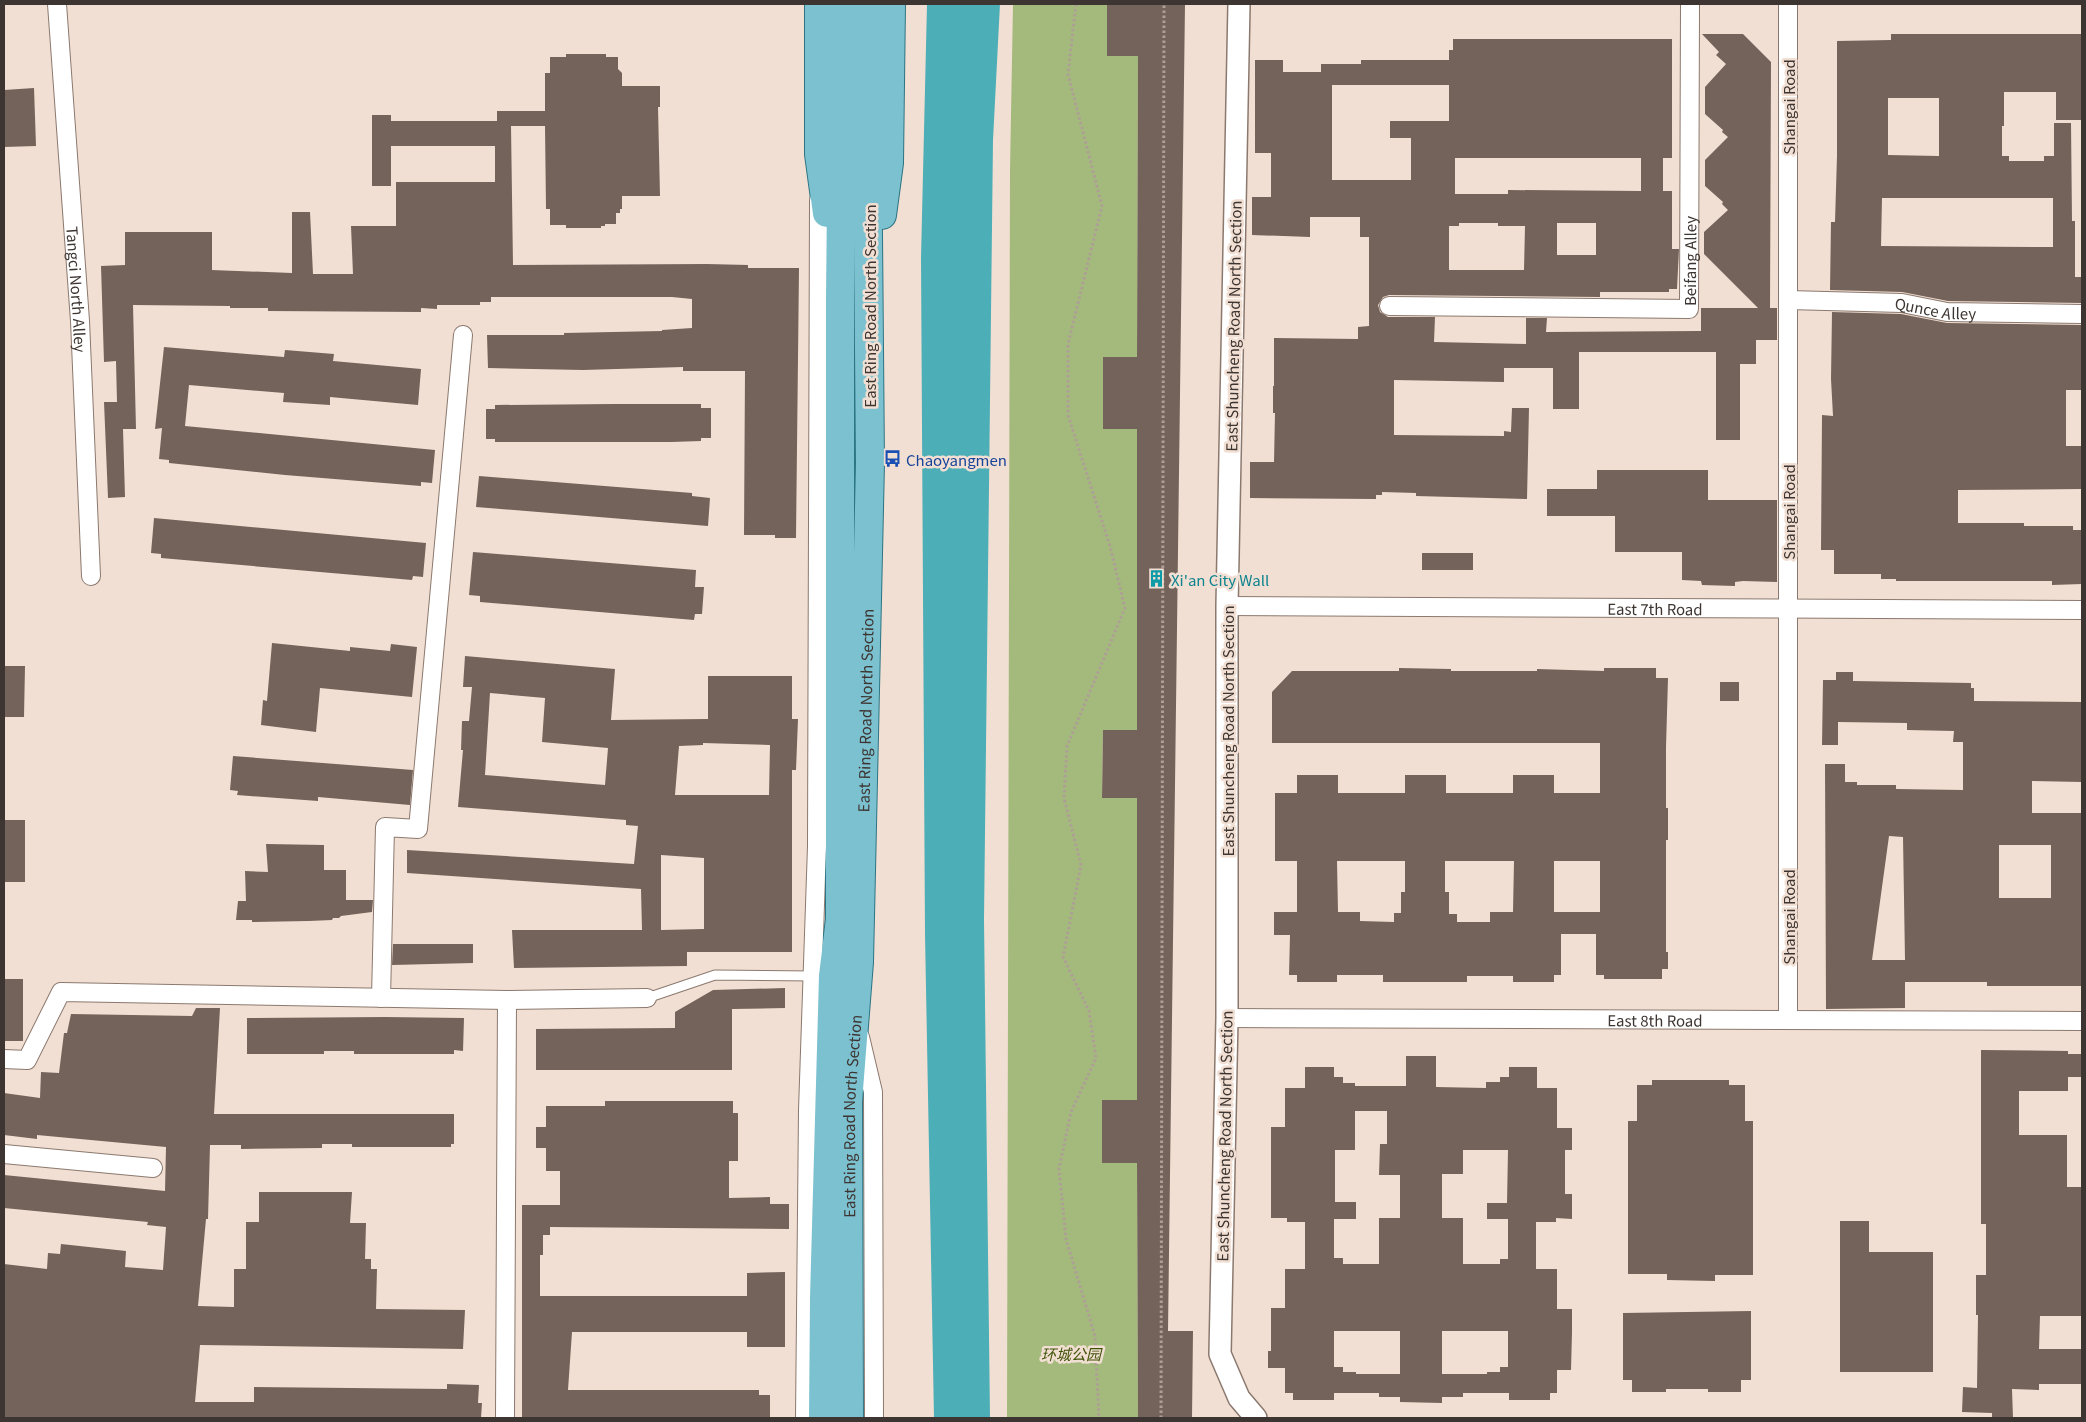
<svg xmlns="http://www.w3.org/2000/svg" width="2086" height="1422" font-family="Georgia,'Noto Sans SC',serif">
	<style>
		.green { fill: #a4ba7c }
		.water { fill: #4caeb6 }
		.building { fill: #74635a; fill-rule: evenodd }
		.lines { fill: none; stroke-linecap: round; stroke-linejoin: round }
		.service-casing { stroke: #8b796f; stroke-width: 11 }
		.minor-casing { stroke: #8b796f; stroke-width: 20 }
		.tertiary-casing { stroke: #8b796f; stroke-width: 24 }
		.primary-casing { stroke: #2d7584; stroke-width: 30 }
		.path { stroke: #ae9f96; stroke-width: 3; stroke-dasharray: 2.5 2.5; stroke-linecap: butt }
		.service { stroke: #fff; stroke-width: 9 }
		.minor { stroke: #fff; stroke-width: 18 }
		.tertiary { stroke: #fff; stroke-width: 21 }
		.primary { stroke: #7cc1d0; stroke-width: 28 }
		.labels { text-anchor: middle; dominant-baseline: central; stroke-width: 5; stroke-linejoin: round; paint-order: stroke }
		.street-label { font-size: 15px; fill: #3d3531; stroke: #f2dfd3 }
		.transit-label { font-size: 15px; fill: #164399; stroke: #f2dfd3; text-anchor: start }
		.culture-label { font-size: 15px; fill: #0d838f; stroke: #f2dfd3; text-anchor: start }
		.park-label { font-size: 15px; font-style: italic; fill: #3e5206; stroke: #f2dfd3 }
	</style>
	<rect width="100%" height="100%" fill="#f2dfd3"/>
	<polygon class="green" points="1013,4 1107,4 1107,56 1138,56 1137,357 1103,357 1103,428 1137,429 1137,730 1103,730 1102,798 1137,798 1137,1100 1102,1100 1102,1163 1137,1163 1138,1418 1007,1418 1010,170"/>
	<polygon class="water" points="927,4 1000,4 993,140 984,920 990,1418 934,1418 925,934 921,258"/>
	<g class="building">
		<polygon points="1107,4 1185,4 1168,1331 1193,1331 1192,1418 1138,1418 1137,1163 1102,1163 1102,1100 1137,1100 1137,798 1102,798 1103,730 1137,730 1137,429 1103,429 1103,357 1137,357 1138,56 1107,56"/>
		<path d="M1702,34h41l28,28 -1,246h7v32h-21v24h-16v76h-24v-88h-137v57h-26v-41h-49v14l-110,-2v55l110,1v-5l7,1 1,-24h17l-2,91 -111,-3v-3l-34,-1v3h-6v4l-126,-1v-36h24l1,-49h-2v-27h1v-48l84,1v-12l11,-1v-89h-9v-20h-50v20l-58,-2v-38h19v-44h-16v-93h28v12h38v-8h40v-4h88v-10h4v-11h219v119h-9v33h9v58h7l-2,40h-8v3h-69v5l-211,-2 -6,2 -5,8 2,7 8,5h47l-1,25 92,2v-26h21l-1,14 155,-1v-23h57l-54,-54v-22l24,-22 -6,-6 1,-2 -18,-16v-26l23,-23 -6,-5 1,-2 -18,-16v-27l21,-23 -10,-9 3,-3zM1332,85h117v36h-59v17h21v42h-79zM1455,158h186v33l-133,-1v4h-53zM1459,223h39v3h27l-1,44h-75v-44h10zM1557,223h39v32h-39z"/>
		<path d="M1891,34h191v86h-26v-28h-52v34h-2v30h7v5h35v-5h10v-33h17l1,98h3v56h7v26l-134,-2 -46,-9 -72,-2 1,-68h4l2,-66v-115l54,-1zM1888,98h51v58l-51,-1zM1882,198h171v49l-172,-1z"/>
		<polygon points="566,54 606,54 606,57 618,57 618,69 622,73 622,86 660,86 660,107 658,107 660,196 622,196 622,209 620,209 620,213 616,213 616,224 605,224 605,226 601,226 601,228 566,228 566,225 550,225 550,209 546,209 545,126 511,126 513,265 707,264 748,265 748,268 799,268 796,538 775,538 775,535 744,535 745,371 683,371 683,367 583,370 488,368 487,335 564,335 564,333 662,331 662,330 692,328 692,299 672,297 491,297 491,302 480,302 480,305 437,305 437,309 421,308 421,312 268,311 268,308 230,308 230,306 133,305 136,429 123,429 125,497 108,498 104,402 117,402 116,361 104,362 101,266 125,265 125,232 212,232 212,270 292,273 292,212 310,212 313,274 353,274 351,226 396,226 396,182 495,182 495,146 391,146 391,186 372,186 372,115 391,115 391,121 497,121 497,111 545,111 545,73 550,73 550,57 566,57"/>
		<polygon points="34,88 36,146 4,147 4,90"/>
		<polygon points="1832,312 1901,314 1947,323 2082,325 2082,390 2066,390 2066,446 2082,446 2082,489 1958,490 1958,523 2024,523 2024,526 2073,526 2073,530 2082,530 2082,584 2052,585 2052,581 1896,581 1896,579 1881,579 1881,574 1834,574 1834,550 1821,550 1822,415 1833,416 1831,379"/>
		<polygon points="164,347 284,357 285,350 334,354 333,361 421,369 418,405 330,397 330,405 283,402 284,393 189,385 185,426 435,450 432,483 421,482 421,486 285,475 169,463 169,460 159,459 162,428 155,429"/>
		<polygon points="613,404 701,404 701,408 711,408 711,438 701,438 701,441 671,442 495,442 495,439 486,439 486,409 495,409 495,405"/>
		<polygon points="1597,470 1708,470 1708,500 1777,500 1777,582 1743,581 1735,582 1735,586 1702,585 1701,581 1682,580 1682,552 1615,552 1615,516 1547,516 1547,489 1597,489"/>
		<polygon points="479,476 692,493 692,496 710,498 708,526 476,507"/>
		<polygon points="154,518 426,543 423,577 413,576 412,580 161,558 161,554 151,553"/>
		<polygon points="473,552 696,570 695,587 704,587 702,614 695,614 694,620 480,602 480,596 469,595"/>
		<rect x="1422" y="553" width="51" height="17"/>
		<polygon points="272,643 350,651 350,647 390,651 391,644 417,647 412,697 320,688 316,732 261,725 263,700 267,701"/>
		<path d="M465,656l150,13 -4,51 97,-1v-43h84v43h6l-2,51h-4v182h-105v14l-173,2 -2,-38h130l-1,-41 -234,-16v-23l227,14 4,-38 -12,-1v-5l-168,-13 5,-57h-2l1,-29h7l3,-34h-9zM490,693l55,5 -3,44 66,6 -3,37 -120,-10zM703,743l67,2 -1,50h-94l4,-49 24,-1zM661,855l43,3v71l-43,1z"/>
		<polygon points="4,666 25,666 24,717 4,717"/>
		<path d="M1399,668l52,1v2h86v-2l67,2v-3h52v10h12l-2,69v61h2v32h-2v112h2v17h-6v10h-58v-4h-8v-41h-35v41h-7v7h-41v-6h-46v6h-84v-7h-46v7h-40v-7h-8l1,-40h-16v-23h23v-51h-22v-68h22v-18h41v18h67v-18h41v18h67v-18h41v18h46v-50h-328v-51l20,-21h107zM1337,861h68v31h-4v21h-7v9l-34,-1v-9h-22zM1445,861h69l-1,51h-23v10h-33v-8h-8v-22h-4zM1554,861h46v51h-46z"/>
		<path d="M1836,672h17v9l118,2v5h3v13l108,1v80l-50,-1v32h50v173h-95v-4h-82v26l-79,1 -1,-245h20v18h12v3h39v4l67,1v-48h-10l1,-11 -47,-1v-7l-69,-1v23h-16l1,-65h13zM1889,836l14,1 2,123h-33zM1999,845h52v53h-52z"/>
		<rect x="1720" y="682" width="19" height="19"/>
		<polygon points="233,756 413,770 410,805 318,797 318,801 237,795 238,791 230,790"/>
		<rect x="4" y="820" width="21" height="62"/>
		<polygon points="266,844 324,845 324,870 346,870 346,900 373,900 372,912 341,916 339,918 333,918 332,920 309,921 252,922 252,920 236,920 238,901 246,901 245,871 268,872"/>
		<polygon points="393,944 473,944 473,963 392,965"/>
		<rect x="4" y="979" width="19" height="62"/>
		<polygon points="785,988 785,1008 732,1009 732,1070 536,1070 536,1029 675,1028 675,1012 713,990"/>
		<polygon points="196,1008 220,1008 214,1114 454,1114 454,1144 451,1144 451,1147 352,1147 352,1144 322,1144 322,1148 241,1149 241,1145 210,1145 208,1219 206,1219 198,1306 234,1307 234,1269 246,1269 246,1222 259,1222 259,1192 352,1192 350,1223 366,1223 365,1259 371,1259 371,1269 377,1269 376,1309 465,1310 463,1349 200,1345 195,1402 254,1402 254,1387 447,1389 447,1384 479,1385 478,1403 482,1403 481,1418 4,1418 4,1264 47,1269 48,1253 60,1254 61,1244 126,1251 125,1267 163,1270 166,1227 147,1225 148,1222 4,1208 4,1175 165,1191 166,1147 37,1135 37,1139 4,1135 4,1093 40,1098 41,1072 59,1073 64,1033 67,1033 71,1014 192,1016"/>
		<polygon points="385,1017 464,1018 463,1051 454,1050 454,1054 354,1054 354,1051 324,1051 324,1054 247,1054 247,1018"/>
		<polygon points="1981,1050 2068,1051 2068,1054 2082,1054 2082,1077 2068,1077 2068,1091 2019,1091 2019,1135 2067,1135 2067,1187 2082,1187 2082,1316 2040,1316 2039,1349 2082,1349 2082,1384 2039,1384 2039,1390 2012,1389 2013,1418 1992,1418 1992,1413 1962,1412 1963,1387 1977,1388 1978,1315 1976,1315 1976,1275 1986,1275 1986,1224 1981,1224"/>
		<path d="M1406,1056h30v31l50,1v-6h14v-5h9v-10h28v21h20v40h15v22h-7v44h7v25l-16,-1v4h-20v47h21v40h15v23l-1,38h-14v23h-7v7h-41v-7h-46v4h-21v6l-42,-1v-5h-21v-4h-45v7h-41v-7h-8v-25h-17v-17h3v-43h14v-39h20v-47h-18v-4h-16v-91h14v-39h20v-21h29v10h9v6h12v3h51zM1355,1111h32v33h-7l-1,31h21v43h-21v46h-36v-6h-9v-39h22v-17h-21v-52h20zM1463,1150h45l-1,53h-20v16h21v40h-8v5h-37v-46h-21v-44h21zM1334,1331h66v43h-44v-2h-13v-5h-9zM1442,1331h66v36h-8v5h-13v2h-45z"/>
		<polygon points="1652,1080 1729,1080 1729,1085 1745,1085 1745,1121 1753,1121 1753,1275 1715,1275 1715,1281 1667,1280 1667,1274 1628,1274 1628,1121 1637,1121 1637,1085 1652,1085"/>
		<polygon points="605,1101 733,1101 733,1113 738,1113 738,1161 729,1161 729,1198 770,1197 770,1204 789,1204 789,1229 550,1227 550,1235 543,1235 543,1255 540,1255 540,1296 747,1296 747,1273 785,1272 785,1347 747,1347 747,1332 572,1332 568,1390 759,1390 759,1395 770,1395 770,1418 522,1418 522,1205 560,1205 560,1171 546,1171 546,1148 536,1148 536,1127 546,1127 546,1106 605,1106"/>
		<polygon points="1840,1221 1869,1221 1869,1252 1933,1252 1933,1372 1840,1372"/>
		<polygon points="1751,1311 1751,1380 1741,1380 1741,1392 1708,1392 1708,1389 1666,1389 1666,1392 1632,1392 1632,1380 1623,1380 1623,1313"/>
	</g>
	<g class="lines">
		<defs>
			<polyline id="service" points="647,998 715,975 813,976"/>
			<g id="minor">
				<path id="s1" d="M57,4l23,317 11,255"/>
				<polyline points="1788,4 1788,1020"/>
				<path id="s2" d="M1788,300l114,3 45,9 135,2"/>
				<path id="s3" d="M1389,306l300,3 1,-305"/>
				<path id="s4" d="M1227,606l855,4"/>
				<polyline points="381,998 385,827 418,829 463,335"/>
				<path id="s5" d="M1227,1018l855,3"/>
				<polyline points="860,1037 873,1092 874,1418"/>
				<polyline points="4,1059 27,1060 61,992 507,1000 647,998"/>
				<polyline points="4,1154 153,1168"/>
				<polyline points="505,1418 507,1000"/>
				<polyline points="805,1418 808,1110 817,846 819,200"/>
			</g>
			<polyline id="tertiary" points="1239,4 1227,606 1227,1018 1220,1354 1239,1398 1256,1418"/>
			<g id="primary">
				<polyline points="819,4 819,154 827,213"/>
				<polyline points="882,215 889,163 891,4"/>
				<polyline points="823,1418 824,1298 833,976 840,919 840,299 843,4"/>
				<path id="s6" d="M849,1418l-1,-316 11,-140 11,-499 -4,-459"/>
			</g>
		</defs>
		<use href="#service" class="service-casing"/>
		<use href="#minor" class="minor-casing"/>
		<use href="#tertiary" class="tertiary-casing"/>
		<use href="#primary" class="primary-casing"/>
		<g class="path">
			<polyline points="1076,4 1068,74 1102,206 1068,344 1068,415 1110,546 1125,608 1067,746 1064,798 1081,865 1063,957 1089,1011 1096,1058 1071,1112 1059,1169 1066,1239 1095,1336 1099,1418"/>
			<polyline points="1161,1418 1164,4"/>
		</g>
		<use href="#service" class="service"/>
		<use href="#minor" class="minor"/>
		<use href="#tertiary" class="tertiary"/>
		<use href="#primary" class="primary"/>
	</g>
	<defs>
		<symbol id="bus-bare" viewBox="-9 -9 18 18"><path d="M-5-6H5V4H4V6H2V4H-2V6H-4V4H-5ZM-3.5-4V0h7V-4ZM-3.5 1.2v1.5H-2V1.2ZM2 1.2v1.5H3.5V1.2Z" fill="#1a4fb4" stroke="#f2dfd3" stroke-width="2.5" paint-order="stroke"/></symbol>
		<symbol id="building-bare" viewBox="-9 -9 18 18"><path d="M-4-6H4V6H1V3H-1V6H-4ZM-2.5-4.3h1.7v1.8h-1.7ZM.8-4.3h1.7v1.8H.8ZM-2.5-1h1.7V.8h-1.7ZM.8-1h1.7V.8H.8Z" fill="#0f9aa8" stroke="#f2dfd3" stroke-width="2.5" paint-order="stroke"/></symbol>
	</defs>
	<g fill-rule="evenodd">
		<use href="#bus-bare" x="880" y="446" width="25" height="25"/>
		<use href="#building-bare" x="1144" y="566" width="25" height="25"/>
	</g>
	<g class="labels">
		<g class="street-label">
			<text transform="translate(1788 107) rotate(-90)">Shangai Road</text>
			<text stroke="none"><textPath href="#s3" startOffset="348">Beifang Alley</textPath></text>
			<text stroke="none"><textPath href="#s1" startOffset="286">Tangci North Alley</textPath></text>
			<text transform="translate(869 306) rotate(-90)">East Ring Road North Section</text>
			<text stroke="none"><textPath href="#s2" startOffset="148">Qunce Alley</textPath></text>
			<text transform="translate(1233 326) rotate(-89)">East Shuncheng Road North Section</text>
			<text transform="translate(1788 512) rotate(-90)">Shangai Road</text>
			<text stroke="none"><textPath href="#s4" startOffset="428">East 7th Road</textPath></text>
			<text stroke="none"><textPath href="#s6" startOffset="708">East Ring Road North Section</textPath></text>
			<text transform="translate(1227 731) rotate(-90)">East Shuncheng Road North Section</text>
			<text transform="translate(1788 917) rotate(-90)">Shangai Road</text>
			<text stroke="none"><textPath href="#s5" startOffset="428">East 8th Road</textPath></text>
			<text stroke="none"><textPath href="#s6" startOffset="302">East Ring Road North Section</textPath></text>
			<text transform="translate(1224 1136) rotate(-89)">East Shuncheng Road North Section</text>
		</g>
		<g class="transit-label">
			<text x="906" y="459">Chaoyangmen</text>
		</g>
		<g class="culture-label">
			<text x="1171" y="579">Xi'an City Wall</text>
		</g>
		<g class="park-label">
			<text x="1071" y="1353">环城公园</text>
		</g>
	</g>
	<rect width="2086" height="1422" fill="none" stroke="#3d3531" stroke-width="10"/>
</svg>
